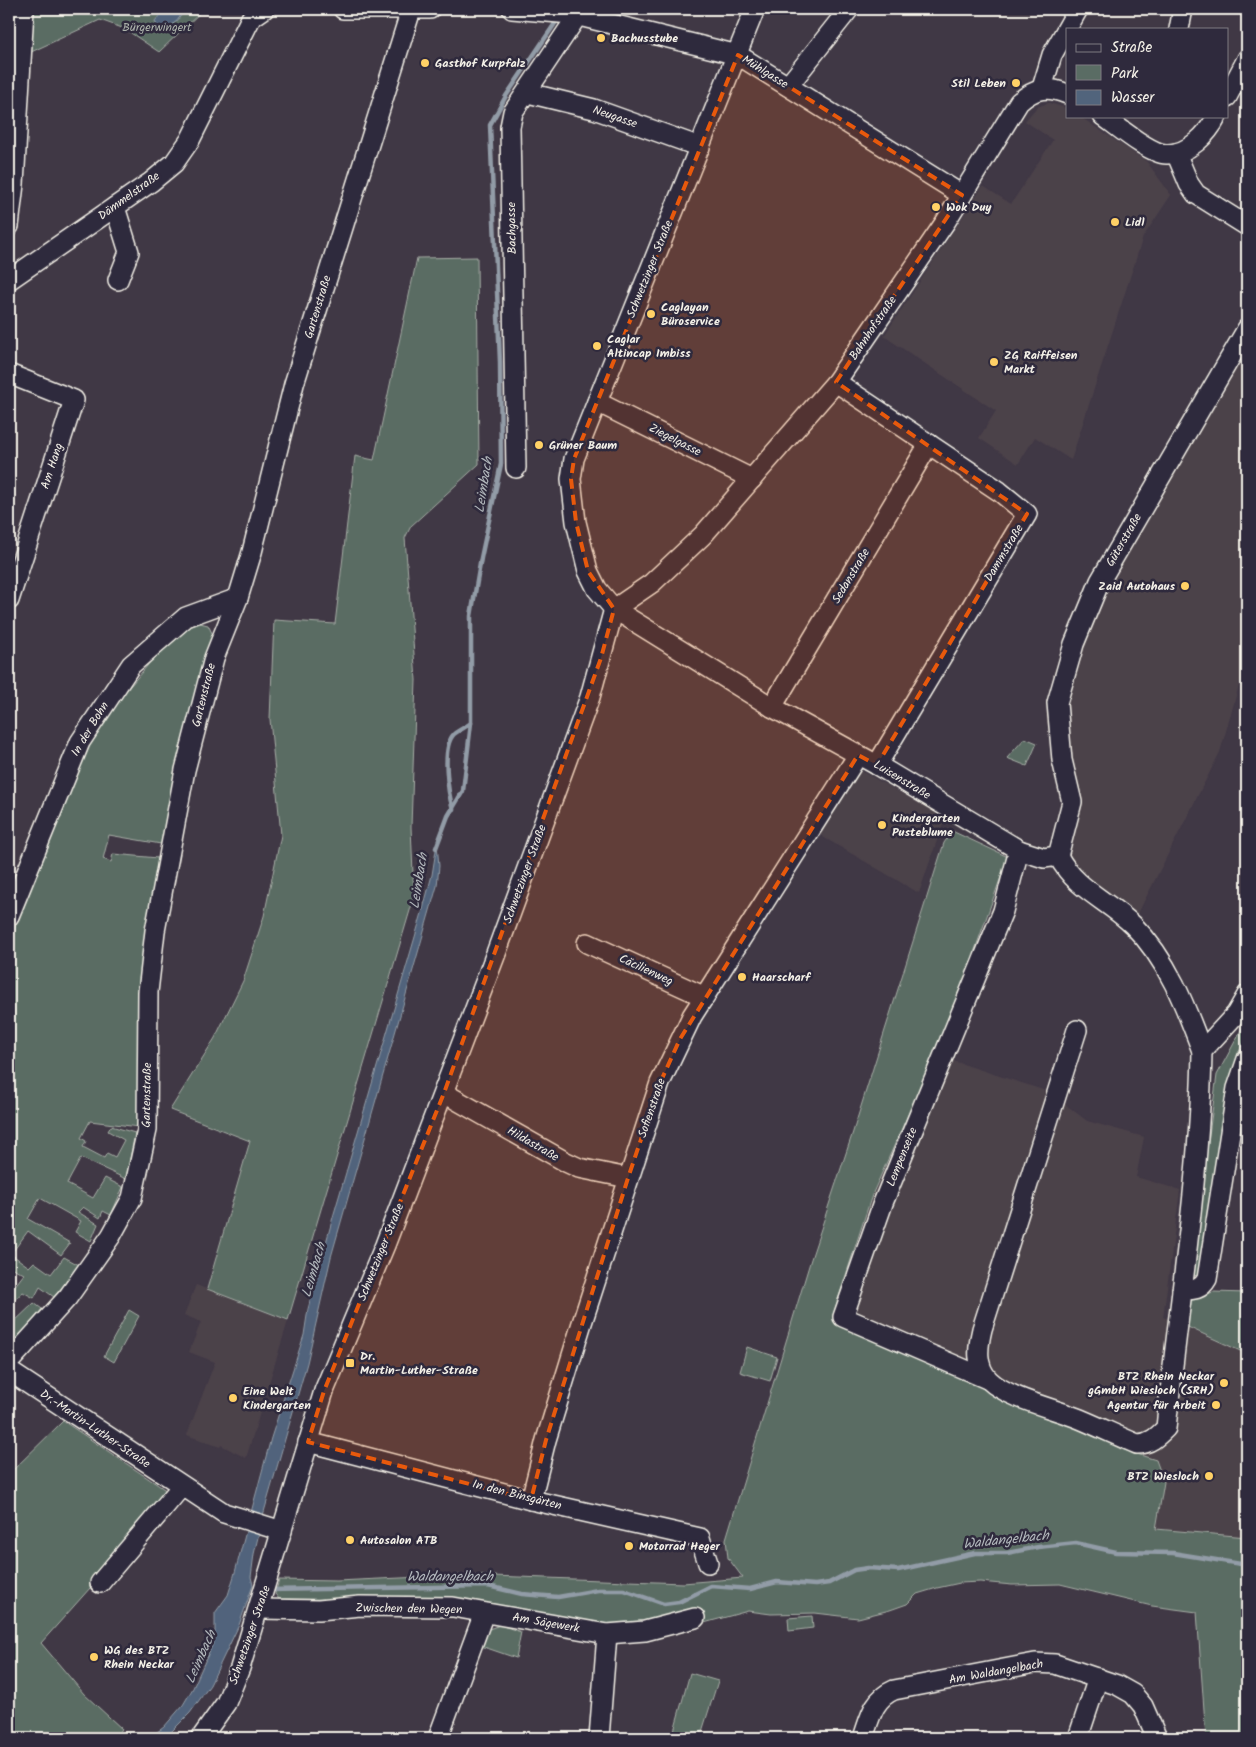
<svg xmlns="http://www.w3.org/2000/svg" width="1256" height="1747" font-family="Kalam,sans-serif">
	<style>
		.built { fill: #4c424a }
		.green { fill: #5a6c64; stroke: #a7aea6 }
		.water { fill: #51647c; stroke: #929ca7 }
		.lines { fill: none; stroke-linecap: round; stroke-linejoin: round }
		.stream { stroke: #929ca7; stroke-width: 4.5 }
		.minor-casing { stroke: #f4f1e8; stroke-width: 22 }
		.minor { stroke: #2f2a3d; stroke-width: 19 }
		.marked { fill: #e8590c; fill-opacity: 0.2; stroke: #e8590c; stroke-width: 4; stroke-dasharray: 10 6; stroke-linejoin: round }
		.poi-dot { fill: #ffd166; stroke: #2f2a3d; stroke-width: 2 }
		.labels { text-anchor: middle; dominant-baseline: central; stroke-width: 5; stroke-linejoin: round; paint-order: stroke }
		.park-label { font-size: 12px; fill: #afb5ad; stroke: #2f2a3d }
		.poi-label { font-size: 12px; font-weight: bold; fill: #f4f1e8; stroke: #2f2a3d; text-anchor: start }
		.street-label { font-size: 12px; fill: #f4f1e8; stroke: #2f2a3d }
		.water-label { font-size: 14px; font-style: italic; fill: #b3b9bd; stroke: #2f2a3d }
	</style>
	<rect width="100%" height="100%" fill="#403845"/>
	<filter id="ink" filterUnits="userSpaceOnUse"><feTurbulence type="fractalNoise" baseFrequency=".02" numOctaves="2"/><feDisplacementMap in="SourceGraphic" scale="10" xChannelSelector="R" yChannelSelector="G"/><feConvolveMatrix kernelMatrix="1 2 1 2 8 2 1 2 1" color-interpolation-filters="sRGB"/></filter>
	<g filter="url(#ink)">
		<g class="built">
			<polygon points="1049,103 1066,108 1067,116 1079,116 1147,162 1171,195 1143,237 1071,460 1035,437 1018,464 979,438 996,411 884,336 983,186 1011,204 1053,140 1025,121 1037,107"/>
			<polygon points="1224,354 1247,368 1247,670 1240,682 1220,752 1134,921 1052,852 1061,800 1046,716 1054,671 1104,553"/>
			<polygon points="859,770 945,817 919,893 818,834"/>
			<polygon points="935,1055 1049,1092 1087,1121 1144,1137 1136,1177 1180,1190 1163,1317 1247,1354 1247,1537 1156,1529 1164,1482 1156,1460 1121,1449 833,1315 872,1195"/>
			<polygon points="196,1285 288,1321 246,1458 221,1445 220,1447 187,1435 215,1362 189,1352 201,1322 184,1315"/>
		</g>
		<g class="green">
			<polygon points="33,9 204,9 159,52 125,29 100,20 29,53"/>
			<polygon points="477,257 479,464 411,526 405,538 416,680 411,827 414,897 288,1320 207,1289 250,1141 170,1110 215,1038 243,981 264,916 281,835 270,719 274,620 335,624 355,456 374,460 417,258"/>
			<polygon points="200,623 208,625 214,637 171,798 161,844 109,835 103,859 111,862 113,854 158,858 150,908 139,1127 90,1121 81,1138 86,1141 83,1147 104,1158 107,1153 115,1157 124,1140 108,1131 111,1126 135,1133 126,1179 81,1158 67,1184 93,1198 105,1178 123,1187 111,1215 103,1211 100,1218 83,1207 78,1212 98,1224 91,1241 75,1232 81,1221 40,1198 28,1219 70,1243 61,1255 28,1231 11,1254 29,1267 34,1262 51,1274 64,1257 79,1265 54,1297 40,1287 34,1298 23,1292 14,1300 9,1294 9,1284 14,1287 24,1274 9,1266 9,942 81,757 120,698 153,659 190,627"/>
			<polygon points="1025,738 1037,743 1027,766 1007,758"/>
			<polygon points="952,831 1008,857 966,975 935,1055 872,1195 833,1315 1121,1449 1156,1460 1164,1482 1156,1529 1247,1537 1247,1738 1206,1738 1197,1612 1152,1606 1060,1584 1012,1585 980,1582 960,1583 937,1588 917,1594 907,1604 890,1610 858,1618 815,1613 771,1614 748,1611 704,1623 645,1631 484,1613 472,1600 279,1599 275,1594 279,1580 337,1581 464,1575 683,1583 743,1578 728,1558 726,1539 811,1259 852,1135 944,843"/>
			<polygon points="1247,1019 1247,1035 1238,1054 1227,1101 1202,1269 1197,1277 1191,1271 1217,1075"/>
			<polygon points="1213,1292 1247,1293 1247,1354 1179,1323 1181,1303"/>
			<polygon points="34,1303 42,1309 15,1343 9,1338 9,1321 12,1324"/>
			<polygon points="129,1310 139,1316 114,1362 104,1356"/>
			<polygon points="747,1347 777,1357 770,1381 740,1372"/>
			<polygon points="63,1421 173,1495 41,1643 84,1694 122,1729 115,1738 9,1738 9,1474"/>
			<polygon points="812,1616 813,1628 789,1631 788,1618"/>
			<polygon points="500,1625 521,1632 516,1658 481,1646 486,1630"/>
			<polygon points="690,1673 718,1681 700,1738 672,1738"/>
		</g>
		<g class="water">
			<polygon points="165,9 183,9 184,11 177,21 160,33 155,21"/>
			<polygon points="437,844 439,866 437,886 331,1257 307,1363 264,1512 254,1554 251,1577 253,1585 239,1625 210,1685 190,1713 165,1738 149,1738 164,1727 183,1705 193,1688 215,1639 215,1613 228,1595 234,1576 271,1438 304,1335 308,1309 333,1217 422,913 432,875"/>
		</g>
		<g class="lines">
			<g class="stream">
				<path d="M453,809c-5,-16 -12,-62 1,-75 5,-4 12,-7 17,-11"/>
				<polyline points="436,848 448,816 463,791 471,723 471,616 481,558 501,464 500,362 490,125 506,96 558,19"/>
				<polyline points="269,1590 488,1586 522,1594 558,1597 598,1590 624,1590 664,1604 679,1602 711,1586 750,1589 777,1582 815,1585 829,1583 854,1570 868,1568 898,1570 975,1553 1007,1553 1038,1547 1076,1543 1116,1552 1173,1553 1247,1565"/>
			</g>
			<defs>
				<g id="minor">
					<polyline points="343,9 430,9"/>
					<polyline points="512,9 571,14 738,55 962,195"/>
					<path d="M755,9l-181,450 -3,20 5,43 12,49 9,18 17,20 158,98 105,58 142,85 25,8 14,-2c19,35 47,42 75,69 35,35 52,80 69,126"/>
					<polyline points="1179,29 1183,9"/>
					<polyline points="788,86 849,9"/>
					<polyline points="1042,88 1052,55 1078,9"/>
					<polyline points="528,93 594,109 700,147"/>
					<polyline points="1227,97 1247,59"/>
					<path d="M1103,116c14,10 47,38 63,38 22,1 42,-20 51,-38"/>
					<polyline points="1176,153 1189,184 1196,194 1247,226"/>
					<polyline points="115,207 129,252 118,280"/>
					<polyline points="9,226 14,184 24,9"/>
					<polyline points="9,280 151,182 174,163 190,140 251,18 264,9"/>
					<polyline points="9,374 74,400 9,600"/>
					<polyline points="836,382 999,491 1027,514 877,765"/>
					<polyline points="597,402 752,479"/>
					<polyline points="516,468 510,127 513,112 582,9"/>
					<path d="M614,609l38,-26 51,-48 133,-153 110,-161 73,-119c16,-14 28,-16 48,-8"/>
					<polyline points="772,707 929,444"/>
					<polyline points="1058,856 1072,802 1062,760 1057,703 1074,644 1100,581 1247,329"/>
					<polyline points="9,916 80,742 131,665 186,617 238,598"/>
					<polyline points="587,943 705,997"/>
					<path d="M1077,1030l-95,299c-4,17 -7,37 7,51 18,18 67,29 91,39 19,8 38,17 57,25 13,0 20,-7 29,-16 13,-126 34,-251 36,-377l34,-37 11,-19"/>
					<polyline points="444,1093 566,1162 579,1168 628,1178"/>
					<path d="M1182,1290c12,0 19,0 25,-11l30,-191 10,-29"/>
					<polyline points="9,1362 68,1297 111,1236 132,1198 147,1130 148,992 155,931 185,770 214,658 238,598 252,552 294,384 411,10"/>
					<polyline points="9,1371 224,1513 282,1531"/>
					<polyline points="987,1379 843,1317 883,1203 1003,911 1019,850"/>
					<polyline points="308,1442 531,1500 700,1538 708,1563"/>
					<polyline points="531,1500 546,1440 581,1326 660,1083 692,1016 858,755"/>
					<polyline points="100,1583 182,1486"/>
					<polyline points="259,1609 319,1610 360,1606 453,1607 607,1634 645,1631 695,1618"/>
					<polyline points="201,1738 226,1703 240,1668 324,1391 385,1245 495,956 590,697 614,609"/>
					<polyline points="438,1738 484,1613"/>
					<polyline points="599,1738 607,1634"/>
					<path d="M863,1738c7,-20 10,-39 31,-48l141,-27 20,1 62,21 16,9 10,12 14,32"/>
					<polyline points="1078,1738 1098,1678"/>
				</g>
			</defs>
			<use href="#minor" class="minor-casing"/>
			<use href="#minor" class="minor"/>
		</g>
	</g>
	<path class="marked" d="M738,55l224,140 -126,187 191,132 -150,251 -19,-10 -178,284 -20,44 -32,95 -82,262 -15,60 -223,-58 16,-51 120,-298 157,-435 13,-49 -26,-38 -12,-49 -5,-43 3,-20z"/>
	<g class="poi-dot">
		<circle cx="601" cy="38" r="5"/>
		<circle cx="425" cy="63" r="5"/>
		<circle cx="1016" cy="83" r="5"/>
		<circle cx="936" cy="207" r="5"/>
		<circle cx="1115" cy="222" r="5"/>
		<circle cx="651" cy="314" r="5"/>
		<circle cx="597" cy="346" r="5"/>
		<circle cx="994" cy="362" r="5"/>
		<circle cx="539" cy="445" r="5"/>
		<circle cx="1185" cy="586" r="5"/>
		<circle cx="882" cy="825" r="5"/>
		<circle cx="742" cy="977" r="5"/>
		<rect x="345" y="1358" width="10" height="10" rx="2.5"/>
		<circle cx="1224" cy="1383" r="5"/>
		<circle cx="233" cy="1398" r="5"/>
		<circle cx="1216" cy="1405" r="5"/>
		<circle cx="1209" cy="1476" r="5"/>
		<circle cx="350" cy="1540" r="5"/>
		<circle cx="629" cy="1546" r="5"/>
		<circle cx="94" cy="1657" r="5"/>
	</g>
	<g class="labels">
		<g class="park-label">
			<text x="157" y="27">Bürgerwingert</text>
		</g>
		<g class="poi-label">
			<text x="611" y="38">Bachusstube</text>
			<text x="435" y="63">Gasthof Kurpfalz</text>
			<text x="1006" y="83" text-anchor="end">Stil Leben</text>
			<text x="946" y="207">Wok Duy</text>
			<text x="1125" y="222">Lidl</text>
			<text x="661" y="307">Caglayan<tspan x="661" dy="14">Büroservice</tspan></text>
			<text x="607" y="339">Caglar<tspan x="607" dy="14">Altincap Imbiss</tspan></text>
			<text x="1004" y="355">ZG Raiffeisen<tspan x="1004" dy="14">Markt</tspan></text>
			<text x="549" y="445">Grüner Baum</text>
			<text x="1175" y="586" text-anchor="end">Zaid Autohaus</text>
			<text x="892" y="818">Kindergarten<tspan x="892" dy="14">Pusteblume</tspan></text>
			<text x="752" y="977">Haarscharf</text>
			<text x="360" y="1356">Dr.<tspan x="360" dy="14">Martin-Luther-Straße</tspan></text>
			<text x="1214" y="1376" text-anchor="end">BTZ Rhein Neckar<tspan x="1214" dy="14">gGmbH Wiesloch (SRH)</tspan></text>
			<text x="243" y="1391">Eine Welt<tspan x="243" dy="14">Kindergarten</tspan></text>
			<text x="1206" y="1405" text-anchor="end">Agentur für Arbeit</text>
			<text x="1199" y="1476" text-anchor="end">BTZ Wiesloch</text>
			<text x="360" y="1540">Autosalon ATB</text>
			<text x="639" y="1546">Motorrad Heger</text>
			<text x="104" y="1650">WG des BTZ<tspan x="104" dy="14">Rhein Neckar</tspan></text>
		</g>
		<g class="street-label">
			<text transform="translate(765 72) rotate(32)">Mühlgasse</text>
			<text transform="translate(615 117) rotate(19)">Neugasse</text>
			<text transform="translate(129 196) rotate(-36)">Dämmelstraße</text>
			<text transform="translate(512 228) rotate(-91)">Bachgasse</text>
			<text transform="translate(650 269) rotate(-68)">Schwetzinger Straße</text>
			<text transform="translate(318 307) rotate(-73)">Gartenstraße</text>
			<text transform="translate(873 328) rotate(-56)">Bahnhofstraße</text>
			<text transform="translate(675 440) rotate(27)">Ziegelgasse</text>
			<text transform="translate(52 466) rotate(-72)">Am Hang</text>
			<text transform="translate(1124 540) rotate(-60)">Güterstraße</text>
			<text transform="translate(1004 553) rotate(-59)">Dammstraße</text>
			<text transform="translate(851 576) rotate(-59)">Sedanstraße</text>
			<text transform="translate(204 695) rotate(-76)">Gartenstraße</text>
			<text transform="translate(90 729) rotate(-59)">In der Bohn</text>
			<text transform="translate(902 780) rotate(31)">Luisenstraße</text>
			<text transform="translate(525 874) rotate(-70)">Schwetzinger Straße</text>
			<text transform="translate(646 970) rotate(25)">Cäcilienweg</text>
			<text transform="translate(147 1095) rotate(-89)">Gartenstraße</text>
			<text transform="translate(652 1108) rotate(-71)">Sofienstraße</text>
			<text transform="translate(533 1144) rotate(30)">Hildastraße</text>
			<text transform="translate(902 1157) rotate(-68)">Lempenseite</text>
			<text transform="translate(381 1252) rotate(-68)">Schwetzinger Straße</text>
			<text transform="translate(95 1429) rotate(34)">Dr.-Martin-Luther-Straße</text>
			<text transform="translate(517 1495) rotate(14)">In den Binsgärten</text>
			<text transform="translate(409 1609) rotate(1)">Zwischen den Wegen</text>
			<text transform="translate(546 1623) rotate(10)">Am Sägewerk</text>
			<text transform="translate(250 1635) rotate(-71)">Schwetzinger Straße</text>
			<text transform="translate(996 1672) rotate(-10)">Am Waldangelbach</text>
		</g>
		<g class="water-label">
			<text transform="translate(484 485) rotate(-81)">Leimbach</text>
			<text transform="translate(419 881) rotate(-81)">Leimbach</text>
			<text transform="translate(314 1270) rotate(-74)">Leimbach</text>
			<text transform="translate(1006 1540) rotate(-6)">Waldangelbach</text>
			<text x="450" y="1577">Waldangelbach</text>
			<text transform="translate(201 1657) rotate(-66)">Leimbach</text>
		</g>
	</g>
	<rect width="1256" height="1747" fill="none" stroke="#2f2a3d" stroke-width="30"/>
	<rect x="15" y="15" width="1226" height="1717" fill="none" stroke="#f4f1e8" stroke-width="2" filter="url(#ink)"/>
	<rect x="1066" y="28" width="162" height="90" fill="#2f2a3d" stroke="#7e7a81"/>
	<rect x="1076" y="44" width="25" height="8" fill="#2f2a3d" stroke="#7e7a81"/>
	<text x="1111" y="52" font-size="15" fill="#f4f1e8">Straße</text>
	<rect x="1076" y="65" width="25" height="15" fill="#5a6c64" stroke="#7e7a81"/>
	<text x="1111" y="78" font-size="15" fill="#f4f1e8">Park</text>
	<rect x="1076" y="90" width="25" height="15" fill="#51647c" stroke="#7e7a81"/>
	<text x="1111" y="102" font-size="15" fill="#f4f1e8">Wasser</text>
</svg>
